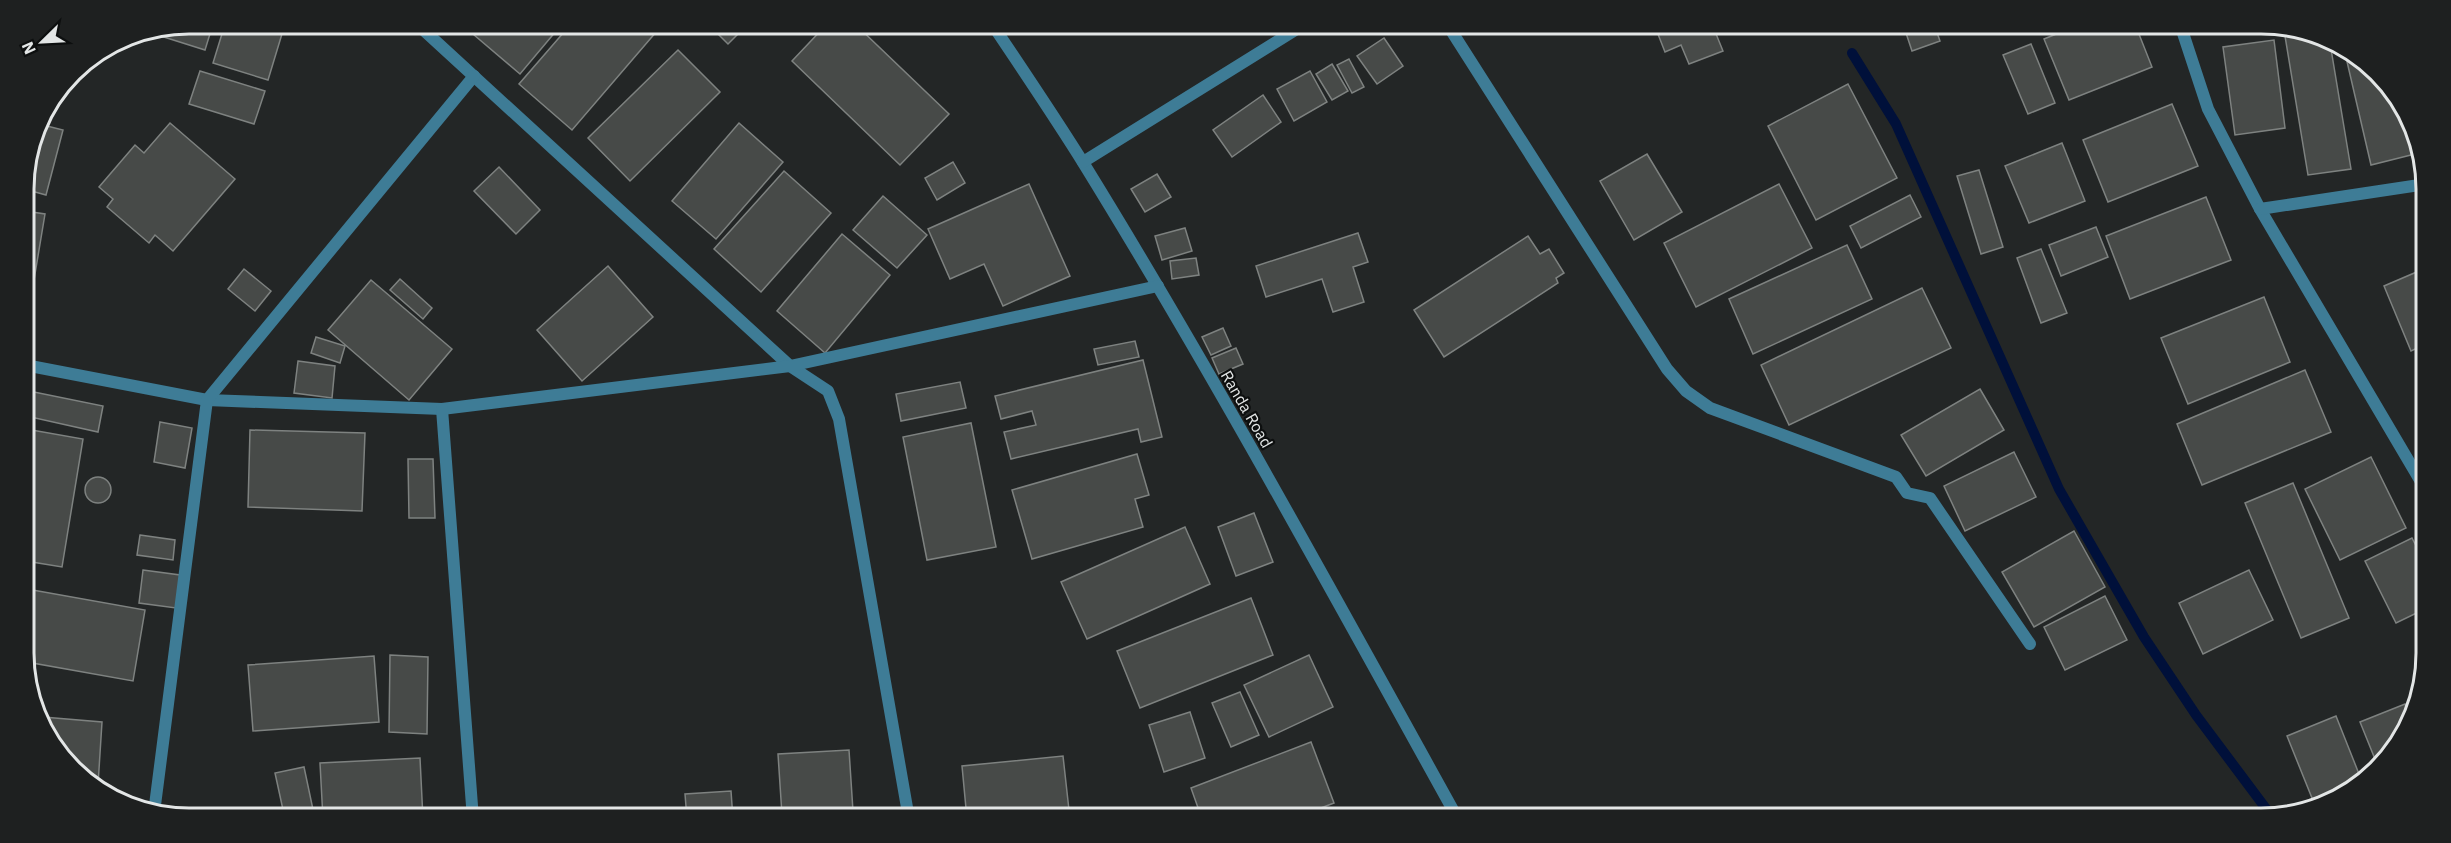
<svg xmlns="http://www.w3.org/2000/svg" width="2451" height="843" font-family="'IBM Plex Sans',sans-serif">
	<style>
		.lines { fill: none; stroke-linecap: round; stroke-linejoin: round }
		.stream { stroke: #00103a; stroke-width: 10 }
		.building { fill: #474a48; stroke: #7e8280; stroke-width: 1.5 }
		.minor { stroke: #3e7c96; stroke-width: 12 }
		.labels { text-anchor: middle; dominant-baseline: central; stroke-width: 4.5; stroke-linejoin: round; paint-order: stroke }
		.street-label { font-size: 16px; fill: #e3e6e6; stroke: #0d0f0f }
		.rim { fill: none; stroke: #e3e6e6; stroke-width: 3 }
	</style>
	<rect width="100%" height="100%" fill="#232626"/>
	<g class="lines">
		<polyline class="stream" points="1852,53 1896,124 2059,489 2144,637 2196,715 2273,818"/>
	</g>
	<g class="building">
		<polygon points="189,24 213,24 205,50 148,32"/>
		<polygon points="225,24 285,24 268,80 213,63"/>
		<polygon points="471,24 562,24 520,74 467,29"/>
		<polygon points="571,24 663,24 572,130 519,84"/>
		<polygon points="708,24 748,24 728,44"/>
		<polygon points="827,24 855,24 949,114 900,165 792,61"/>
		<polygon points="1654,24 1712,24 1723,51 1689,64 1681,45 1665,52"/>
		<polygon points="1903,24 1934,24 1940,41 1912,51"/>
		<polygon points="2081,24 2135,24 2152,67 2069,100 2044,39"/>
		<polygon points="2310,32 2330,43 2351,169 2308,175 2285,36"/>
		<polygon points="1384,38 1403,66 1377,84 1357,56"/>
		<polygon points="2274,40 2285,128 2235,135 2223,47"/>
		<polygon points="2031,44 2055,103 2028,114 2003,55"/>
		<polygon points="678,50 720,92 630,181 588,138"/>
		<polygon points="2345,53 2386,81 2419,153 2371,165"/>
		<polygon points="1349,59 1364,87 1352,93 1337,65"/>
		<polygon points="1332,64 1348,91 1332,100 1316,74"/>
		<polygon points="200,71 265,91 254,124 189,104"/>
		<polygon points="1310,71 1327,102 1294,121 1277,89"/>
		<polygon points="1848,84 1897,178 1816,220 1768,126"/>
		<polygon points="1263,95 1281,122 1232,157 1213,130"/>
		<polygon points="2172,104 2198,166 2108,202 2083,140"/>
		<polygon points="170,123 235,179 173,251 155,235 149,243 107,207 113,199 99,187 135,145 144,153"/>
		<polygon points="739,123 783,162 716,239 672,201"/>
		<polygon points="39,124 63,130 46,195 24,189 24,178"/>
		<polygon points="2062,143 2085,201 2029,223 2005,166"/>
		<polygon points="1647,154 1682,212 1634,240 1600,181"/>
		<polygon points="953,162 965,183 937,200 925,178"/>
		<polygon points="499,167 540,210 516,234 474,191"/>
		<polygon points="1979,170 2003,247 1981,254 1957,176"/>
		<polygon points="784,171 831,213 761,292 714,249"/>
		<polygon points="1157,174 1171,197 1145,212 1131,189"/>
		<polygon points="1029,184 1070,276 1003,306 984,264 950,279 928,229"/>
		<polygon points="1779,184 1812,248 1696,307 1664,243"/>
		<polygon points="1910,195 1921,217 1861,248 1850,226"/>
		<polygon points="883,196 927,235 897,268 853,230"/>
		<polygon points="2206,197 2231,260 2130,299 2106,236"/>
		<polygon points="25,211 45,214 25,334"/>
		<polygon points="2096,227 2108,257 2061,276 2049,245"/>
		<polygon points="1185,228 1192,251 1162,260 1155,236"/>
		<polygon points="1358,233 1368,262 1353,267 1364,302 1333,312 1322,279 1266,297 1256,266"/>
		<polygon points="842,234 890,275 825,353 777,311"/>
		<polygon points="1528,236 1540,254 1549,249 1564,273 1556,278 1558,283 1444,357 1414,310"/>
		<polygon points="1847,245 1872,299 1753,354 1729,299"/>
		<polygon points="2041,249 2067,313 2041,323 2017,258"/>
		<polygon points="1196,258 1199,275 1172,279 1170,261"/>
		<polygon points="608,266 653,317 582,381 537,330"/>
		<polygon points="2426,268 2426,344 2411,351 2384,286"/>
		<polygon points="244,269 271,291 255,311 228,289"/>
		<polygon points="400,279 432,308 423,319 390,290"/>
		<polygon points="371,280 452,349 409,400 328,330"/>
		<polygon points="1922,288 1951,348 1789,425 1761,365"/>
		<polygon points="2264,297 2290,362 2188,404 2161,338"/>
		<polygon points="1223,328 1231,346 1211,355 1202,337"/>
		<polygon points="316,337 345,346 340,363 311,353"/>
		<polygon points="1135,341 1139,357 1098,365 1094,349"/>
		<polygon points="1236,348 1243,364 1219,374 1212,358"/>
		<polygon points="1143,360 1162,437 1141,442 1138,429 1011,459 1004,432 1036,425 1032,411 1001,419 995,396"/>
		<polygon points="298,361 335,366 332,398 294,393"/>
		<polygon points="2305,370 2331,432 2202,485 2177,424"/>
		<polygon points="960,382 966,408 901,421 896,394"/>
		<polygon points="1980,389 2004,430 1926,476 1901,435"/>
		<polygon points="29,391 103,406 98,432 26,416"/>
		<polygon points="160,422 192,428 185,468 154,462"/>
		<polygon points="971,423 996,547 927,560 903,437"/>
		<polygon points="26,429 83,439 62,567 26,561"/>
		<polygon points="250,430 365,433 362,511 248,507"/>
		<polygon points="2014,452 2036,497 1965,531 1944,486"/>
		<polygon points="1137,454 1149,495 1135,499 1143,527 1032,559 1012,490"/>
		<polygon points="2371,457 2406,528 2340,560 2305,489"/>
		<polygon points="408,459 433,459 435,518 409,518"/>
		<circle cx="98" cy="490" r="13"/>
		<polygon points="2293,483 2349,618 2301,638 2245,503"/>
		<polygon points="1254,513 1273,562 1236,576 1218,527"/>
		<polygon points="1185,527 1210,584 1087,639 1061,582"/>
		<polygon points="2074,531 2105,587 2034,627 2002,572"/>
		<polygon points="140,535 175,540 173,560 137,555"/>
		<polygon points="2412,538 2427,567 2427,608 2396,623 2365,561"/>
		<polygon points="143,570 180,575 176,608 139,603"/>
		<polygon points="2249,570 2273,620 2203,654 2179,603"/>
		<polygon points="27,589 145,610 133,681 27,662"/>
		<polygon points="2105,596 2127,640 2065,670 2044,627"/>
		<polygon points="1251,598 1273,655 1140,708 1117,651"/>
		<polygon points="390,655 428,657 427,734 389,732"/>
		<polygon points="1309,655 1333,707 1269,737 1244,685"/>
		<polygon points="374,656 379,722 253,731 248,665"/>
		<polygon points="1240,692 1259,735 1231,747 1212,703"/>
		<polygon points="2405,704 2410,718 2377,764 2360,722"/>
		<polygon points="1190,712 1205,758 1164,772 1149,725"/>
		<polygon points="2336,716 2363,784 2314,803 2287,736"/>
		<polygon points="43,717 102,722 98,785 65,763"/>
		<polygon points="1311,742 1334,803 1292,819 1202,819 1191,788"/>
		<polygon points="849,750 853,811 782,815 778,754"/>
		<polygon points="1063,756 1070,819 967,819 962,766"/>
		<polygon points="420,758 423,819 323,819 320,763"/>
		<polygon points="304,767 315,819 285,819 275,773"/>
		<polygon points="731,791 733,819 687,819 685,794"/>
	</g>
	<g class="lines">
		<g class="minor">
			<polyline points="417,24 790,366 828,391 839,419 909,819"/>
			<path d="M992,24c31,46 62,92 92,140 132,214 252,435 374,655"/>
			<polyline points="1447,24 1667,369 1686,391 1710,408 1896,477 1907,493 1930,498 2030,644"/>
			<polyline points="2180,24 2208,109 2260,209 2427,492"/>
			<polyline points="1083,162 1305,24"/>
			<polyline points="2260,209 2426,184"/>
			<polyline points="25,365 207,400 442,409 790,366 1158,286"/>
			<polyline points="442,409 473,819"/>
			<polyline points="154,813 207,400 474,76"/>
		</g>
	</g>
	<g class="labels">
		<g class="street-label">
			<text transform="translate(1247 409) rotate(60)">Randa Road</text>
		</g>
	</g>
	<path d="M0 0H2451V843H0ZM189 34H2261A155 155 0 0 1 2416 189V653A155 155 0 0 1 2261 808H189A155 155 0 0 1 34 653V189A155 155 0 0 1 189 34Z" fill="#1e2020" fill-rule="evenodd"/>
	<path class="rim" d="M189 34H2261A155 155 0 0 1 2416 189V653A155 155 0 0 1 2261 808H189A155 155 0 0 1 34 653V189A155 155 0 0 1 189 34Z"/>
	<g transform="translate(42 42) rotate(246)" stroke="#0d0f0f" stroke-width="4.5" paint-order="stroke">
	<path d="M0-4.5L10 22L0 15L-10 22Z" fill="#e3e6e6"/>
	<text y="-9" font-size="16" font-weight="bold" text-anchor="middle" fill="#e3e6e6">N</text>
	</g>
</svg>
